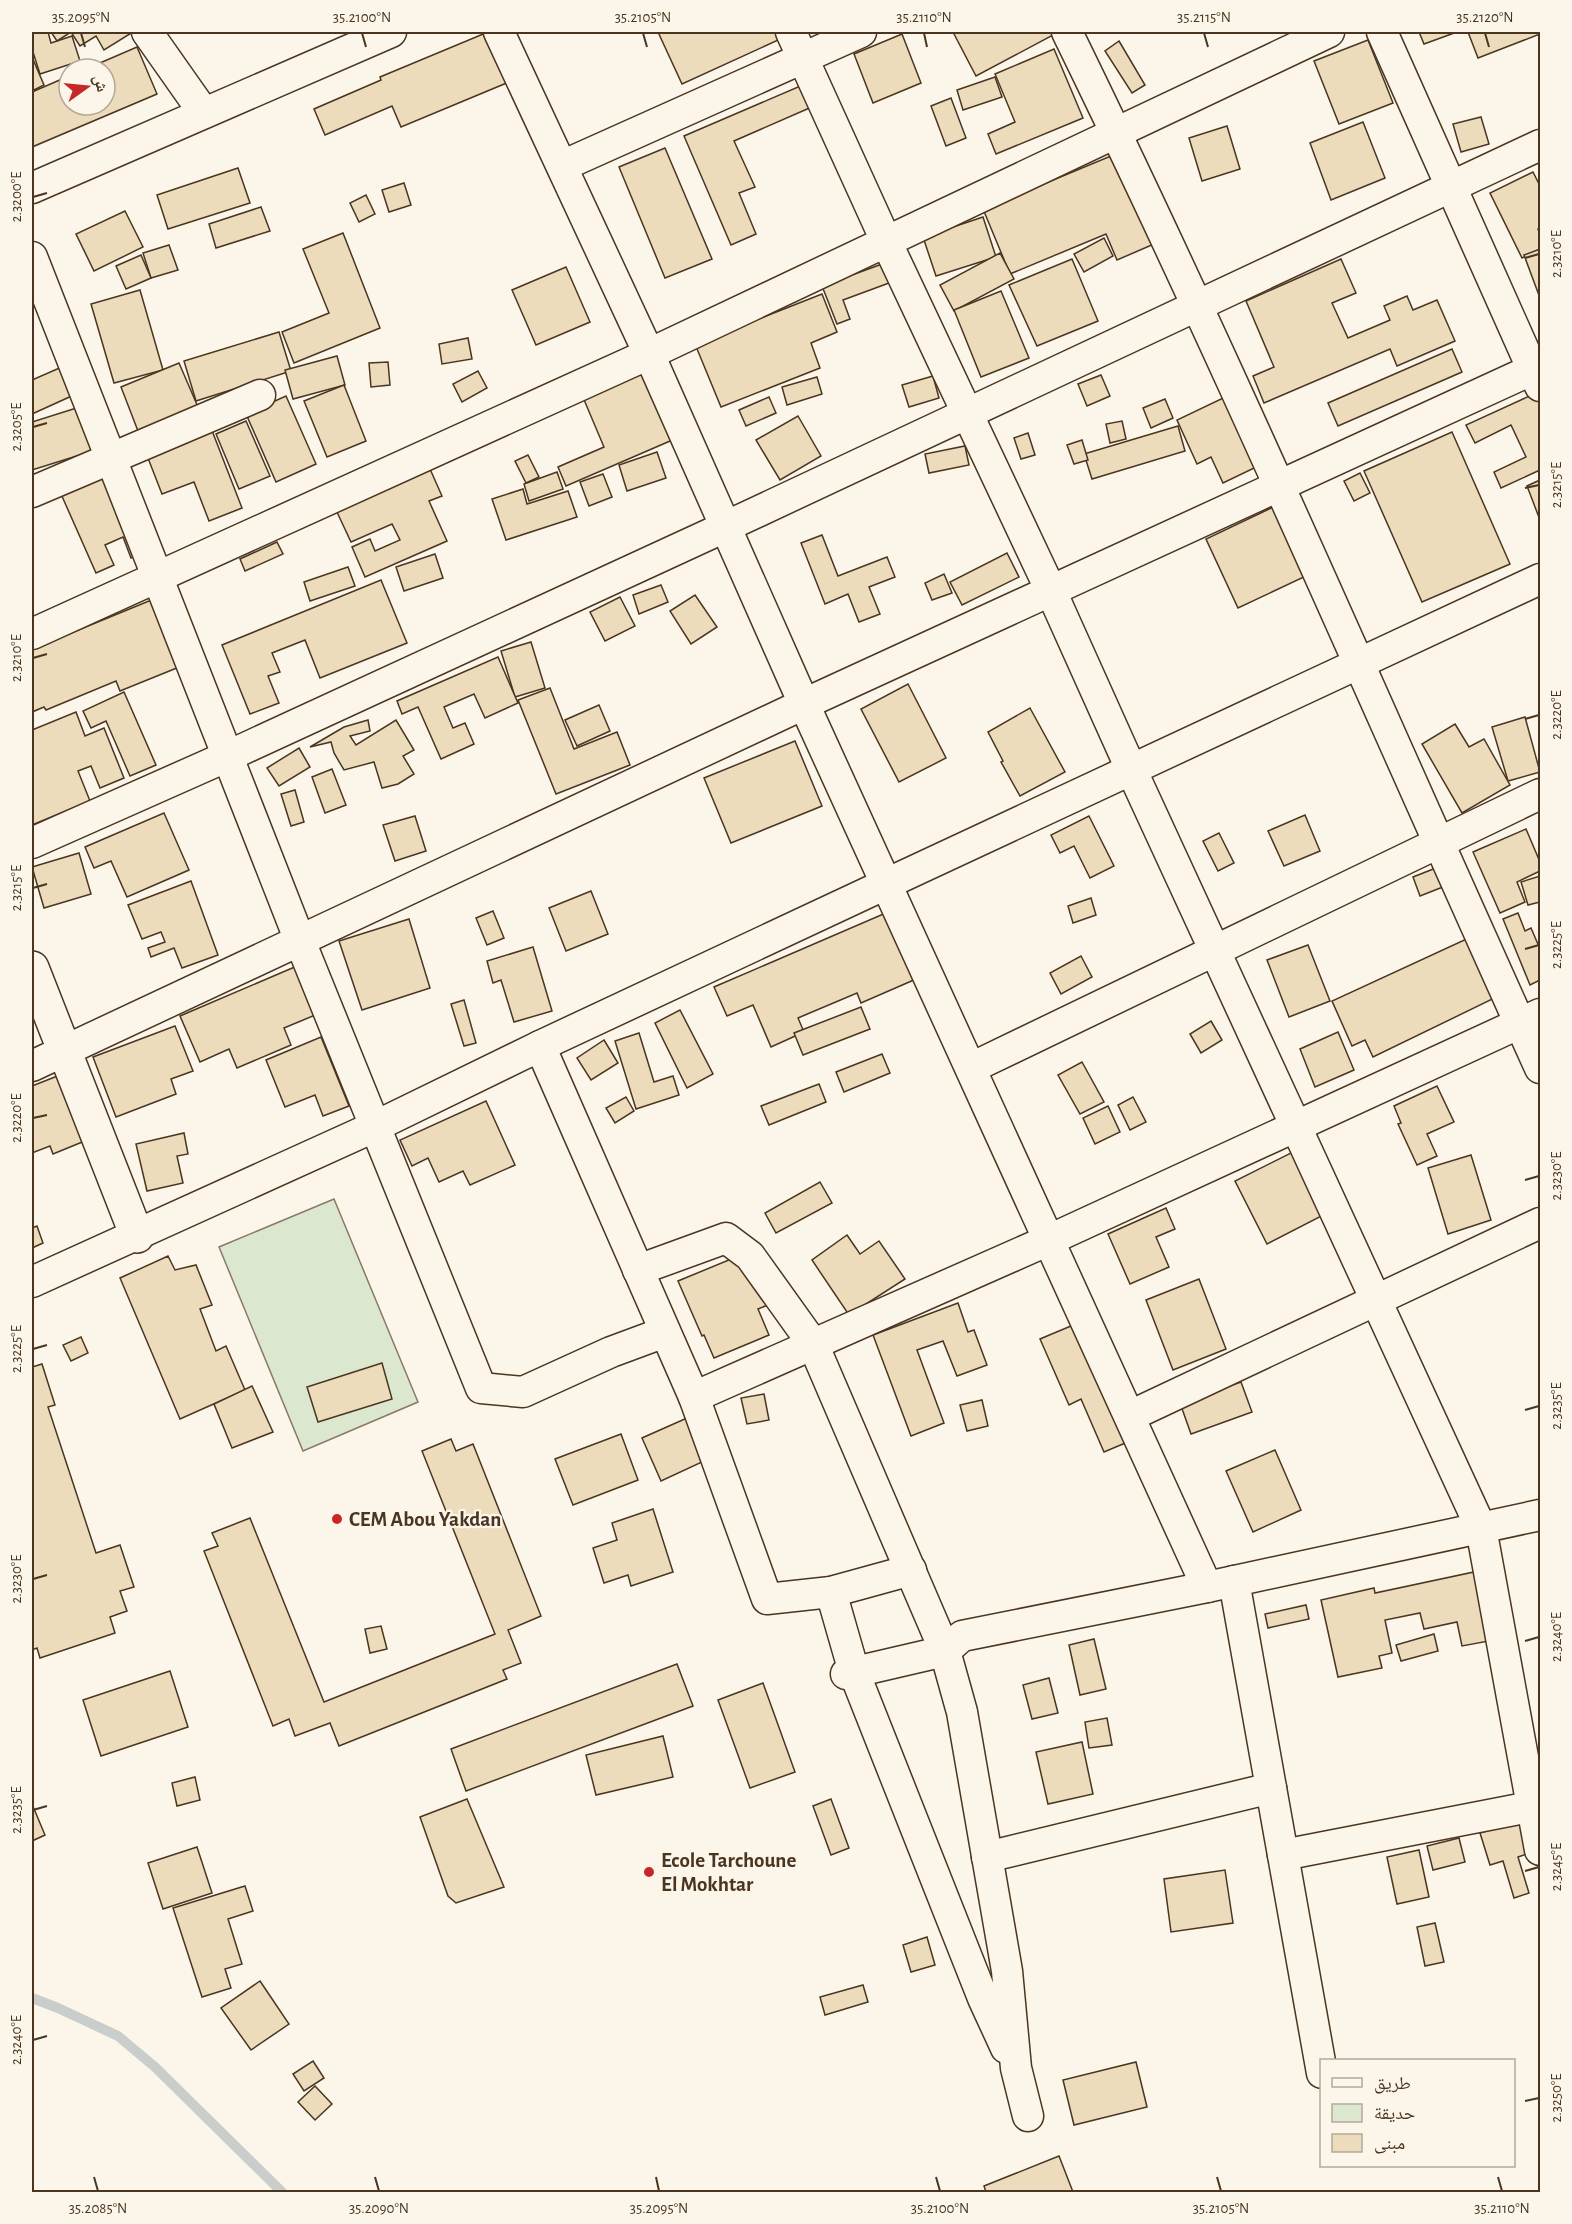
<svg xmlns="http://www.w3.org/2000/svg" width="1572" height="2224" font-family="'Alegreya Sans','Noto Naskh Arabic',sans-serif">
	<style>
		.green { fill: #dce7d0; stroke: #887966; stroke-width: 1.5 }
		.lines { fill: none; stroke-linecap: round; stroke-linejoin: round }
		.stream { stroke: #c9cecd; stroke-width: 10 }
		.building { fill: #ecdcbc; stroke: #4a3520; stroke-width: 1.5 }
		.minor-casing { stroke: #4a3520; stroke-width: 33 }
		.tertiary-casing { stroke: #4a3520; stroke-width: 36 }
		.minor { stroke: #fbf6e9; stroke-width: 30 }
		.tertiary { stroke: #fbf6e9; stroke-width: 33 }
		.ticks { fill: none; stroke: #4a3520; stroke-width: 2 }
		.poi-dot { fill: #c62828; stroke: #fbf6e9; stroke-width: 2 }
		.labels { text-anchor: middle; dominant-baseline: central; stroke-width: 4.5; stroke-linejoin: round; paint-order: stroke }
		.poi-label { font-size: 21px; font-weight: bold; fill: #4a3520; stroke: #fbf6e9; text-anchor: start }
		.neatline { fill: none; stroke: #4a3520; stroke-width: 2 }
		.ticks-label { font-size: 15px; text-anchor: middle; fill: #4a3520 }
	</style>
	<rect width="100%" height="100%" fill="#fbf6e9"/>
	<polygon class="green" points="334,1199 418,1402 303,1451 219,1247"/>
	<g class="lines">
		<polyline class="stream" points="32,1998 58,2008 118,2036 155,2067 282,2192"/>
	</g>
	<g class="building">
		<polygon points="32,32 48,32 51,43 72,36 80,61 40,74 32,49"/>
		<polygon points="51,32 133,32 104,50 96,36 80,46 71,32 57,41"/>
		<polygon points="488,32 509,82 401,127 392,106 325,135 314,109 381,80 380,77"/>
		<polygon points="658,32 785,32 787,36 682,84"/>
		<polygon points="953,32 1054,32 1055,34 976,76"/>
		<polygon points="1419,32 1457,32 1424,44"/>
		<polygon points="1468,32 1540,32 1540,34 1478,58"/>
		<polygon points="902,34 921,83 873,103 854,54"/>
		<polygon points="1368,40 1393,103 1339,124 1314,61"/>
		<polygon points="1119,41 1145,85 1132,93 1105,51"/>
		<polygon points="137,47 157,94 32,147 32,92 69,76 69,105 105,105 105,69 86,69"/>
		<polygon points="1054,49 1083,118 996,154 988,134 1015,122 995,74"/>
		<polygon points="32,57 44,85 32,91"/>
		<polygon points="995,77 1002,97 963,110 957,90"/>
		<polygon points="805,84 814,106 734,141 755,187 739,193 756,234 731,245 684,136"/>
		<polygon points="951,98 966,138 946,146 931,106"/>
		<polygon points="1481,117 1489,144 1461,152 1453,124"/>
		<polygon points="1363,122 1385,178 1331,200 1310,143"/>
		<polygon points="1227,126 1240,169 1202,181 1189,138"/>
		<polygon points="1135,146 1154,244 1117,260 1106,234 1010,274 983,209"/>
		<polygon points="665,148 712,259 665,278 619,167"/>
		<polygon points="238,168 250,203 168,229 157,195"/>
		<polygon points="1533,172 1540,186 1540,227 1538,229 1540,235 1540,249 1522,258 1490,193"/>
		<polygon points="404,183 411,205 389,212 382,190"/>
		<polygon points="366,195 375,214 359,222 350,203"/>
		<polygon points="261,207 270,231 216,248 209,224"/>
		<polygon points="125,211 143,247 94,271 76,234"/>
		<polygon points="983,217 996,257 936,276 923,237"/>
		<polygon points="343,233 380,328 294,363 282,332 329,313 303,249"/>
		<polygon points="1104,238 1113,256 1084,272 1074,254"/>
		<polygon points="169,245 178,270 151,278 143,253"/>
		<polygon points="1540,249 1540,298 1524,255"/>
		<polygon points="1000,253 1014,279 954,311 940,285"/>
		<polygon points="141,255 151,278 126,289 116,266"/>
		<polygon points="1072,259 1098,321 1037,346 1009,285"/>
		<polygon points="1341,259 1356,293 1332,303 1348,338 1390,320 1384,306 1407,296 1413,310 1437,300 1455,341 1397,366 1390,349 1264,403 1253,376 1274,367 1246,301"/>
		<polygon points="882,264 889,283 843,300 850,319 837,324 822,286"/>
		<polygon points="566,267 590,322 536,345 512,290"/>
		<polygon points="140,290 163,370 114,383 91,304"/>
		<polygon points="1001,291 1029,358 981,377 954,310"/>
		<polygon points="822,294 837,332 811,343 820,368 721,407 695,344"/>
		<polygon points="279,332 291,371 196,401 184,361"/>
		<polygon points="468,338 472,359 442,364 439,344"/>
		<polygon points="1452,349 1462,372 1338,426 1328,403"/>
		<polygon points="337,356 345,385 293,399 285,370"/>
		<polygon points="388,362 390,385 371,387 369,363"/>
		<polygon points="179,363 198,407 138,431 121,387"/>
		<polygon points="64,366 76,394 32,414 32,380"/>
		<polygon points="647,367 677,438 566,486 558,467 604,447 582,395"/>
		<polygon points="478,371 487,388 462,402 453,384"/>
		<polygon points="1101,375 1110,396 1087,406 1078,384"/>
		<polygon points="933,376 939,398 909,407 902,385"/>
		<polygon points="817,377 822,394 787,405 782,387"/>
		<polygon points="344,385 366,441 327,457 304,401"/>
		<polygon points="1242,389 1275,458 1223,483 1211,457 1197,464 1177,420"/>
		<polygon points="1536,393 1540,404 1540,470 1501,488 1494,472 1526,457 1511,425 1475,443 1466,425"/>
		<polygon points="286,396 316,464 276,482 246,414"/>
		<polygon points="769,397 776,413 746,426 739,410"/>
		<polygon points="1165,399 1173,418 1151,428 1143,408"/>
		<polygon points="86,405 99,449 32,470 32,422"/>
		<polygon points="798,416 821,456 780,480 756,440"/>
		<polygon points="246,421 270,476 239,489 216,434"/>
		<polygon points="1122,421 1126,439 1110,443 1106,424"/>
		<polygon points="1178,426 1185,451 1092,479 1084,454"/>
		<polygon points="211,428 242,508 209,521 194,482 162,494 146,453"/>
		<polygon points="1452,432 1510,564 1422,602 1364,471"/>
		<polygon points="1028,433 1035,455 1021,459 1014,438"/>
		<polygon points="1082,440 1088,460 1074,464 1067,445"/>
		<polygon points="965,446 969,465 929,473 925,454"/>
		<polygon points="657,452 666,478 627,491 619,465"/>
		<polygon points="528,455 539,477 526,483 515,461"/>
		<polygon points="121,467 156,547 131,558 123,537 105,545 114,565 96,573 61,494"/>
		<polygon points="430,469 442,496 429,501 447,541 365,577 352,547 370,539 375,551 400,540 392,524 351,542 336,510"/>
		<polygon points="557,472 563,489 529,501 524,484"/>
		<polygon points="1360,473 1370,493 1354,501 1344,481"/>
		<polygon points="603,474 612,497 589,506 580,482"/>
		<polygon points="1540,480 1540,520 1527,486"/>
		<polygon points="523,489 527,504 568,491 577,517 506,540 492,499"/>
		<polygon points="1290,499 1323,568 1238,608 1206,539"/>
		<polygon points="822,535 838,576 887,557 895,577 869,587 880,614 859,622 848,594 825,604 801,543"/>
		<polygon points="277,542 283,554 245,571 240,559"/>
		<polygon points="1007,553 1019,577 962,605 950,582"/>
		<polygon points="435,554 443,578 404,591 396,567"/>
		<polygon points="348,567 355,586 310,601 304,582"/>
		<polygon points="944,574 952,593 932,600 925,583"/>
		<polygon points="381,580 407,643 320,678 305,640 272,653 280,672 268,676 279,703 250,714 222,645"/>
		<polygon points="661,585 668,602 639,614 633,595"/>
		<polygon points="166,594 194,661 120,691 116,681 46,710 44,707 32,712 32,649"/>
		<polygon points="695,595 717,627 691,644 670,611"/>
		<polygon points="620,597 635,626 605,641 590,612"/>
		<polygon points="531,642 545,688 515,697 501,651"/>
		<polygon points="498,657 518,703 485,718 474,694 444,707 453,728 465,723 474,744 441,759 418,707 402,714 397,701"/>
		<polygon points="908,684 946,758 899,782 861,709"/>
		<polygon points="550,688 574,749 617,732 630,765 556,794 518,700"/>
		<polygon points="124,692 156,765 130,776 106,721 91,728 83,711"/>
		<polygon points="599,705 610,731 577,746 565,720"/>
		<polygon points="1030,708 1065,772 1020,796 1001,762 1003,761 988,732"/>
		<polygon points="76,712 85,736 104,728 124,778 100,788 91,766 78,771 90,801 32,825 32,730"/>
		<polygon points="1525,717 1540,772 1508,781 1492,727"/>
		<polygon points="368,720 370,731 350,736 356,745 396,720 414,750 403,756 414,774 398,784 382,788 374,762 344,770 334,753 331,742 310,747 344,727"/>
		<polygon points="1455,724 1469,747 1484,739 1510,785 1462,813 1422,744"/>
		<polygon points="795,741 822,806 731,843 704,778"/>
		<polygon points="299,748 310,767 279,786 267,768"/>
		<polygon points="332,769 346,805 325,813 312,777"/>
		<polygon points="295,790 304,822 291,826 281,794"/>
		<polygon points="164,813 189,870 127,897 111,861 94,868 85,847"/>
		<polygon points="1305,815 1320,851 1284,866 1268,831"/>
		<polygon points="415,816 426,851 395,861 383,825"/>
		<polygon points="1089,816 1114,866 1090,878 1074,846 1060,853 1051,835"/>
		<polygon points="1526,829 1540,862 1540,871 1517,882 1525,902 1500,913 1473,852"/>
		<polygon points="1219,833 1234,863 1218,871 1203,841"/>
		<polygon points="79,853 91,894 44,908 32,867"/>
		<polygon points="1446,864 1453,883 1420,896 1413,877"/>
		<polygon points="1540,876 1540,902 1528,905 1521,882"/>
		<polygon points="191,881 218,955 182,968 174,948 151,957 148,948 165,942 161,932 142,939 128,905"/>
		<polygon points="591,891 608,934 566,951 549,908"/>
		<polygon points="1091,898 1096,915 1073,923 1068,906"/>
		<polygon points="493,911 504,938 487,945 476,918"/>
		<polygon points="888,912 916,979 861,1003 857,993 798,1018 804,1032 771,1047 753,1005 727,1016 714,987"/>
		<polygon points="1518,913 1525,931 1531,928 1540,949 1540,980 1530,985 1503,919"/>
		<polygon points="409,919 430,988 362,1010 339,941"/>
		<polygon points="1486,930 1513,989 1373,1057 1365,1040 1352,1046 1332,1001"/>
		<polygon points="1308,945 1330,1001 1289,1017 1267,960"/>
		<polygon points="533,947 552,1011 514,1022 501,980 493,983 487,961"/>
		<polygon points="1081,956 1092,977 1061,994 1050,973"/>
		<polygon points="311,960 332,1008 284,1028 291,1045 237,1068 229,1049 200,1062 180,1016"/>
		<polygon points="464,1000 476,1043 464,1046 451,1004"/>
		<polygon points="861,1007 870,1029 803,1055 794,1033"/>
		<polygon points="680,1010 713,1074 687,1088 655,1023"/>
		<polygon points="1211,1021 1222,1040 1201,1053 1190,1034"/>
		<polygon points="175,1026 193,1071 171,1079 176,1094 116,1117 93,1057"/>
		<polygon points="1338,1032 1354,1070 1315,1087 1300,1049"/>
		<polygon points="639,1033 654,1082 673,1076 679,1095 636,1109 615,1041"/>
		<polygon points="321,1037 349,1106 323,1116 315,1095 285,1107 266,1060"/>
		<polygon points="604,1040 618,1063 591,1080 577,1058"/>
		<polygon points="882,1054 890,1073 844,1092 836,1072"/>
		<polygon points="1082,1062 1104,1102 1080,1114 1058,1075"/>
		<polygon points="65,1073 92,1138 53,1154 50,1146 32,1153 32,1086"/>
		<polygon points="819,1084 826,1102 769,1125 761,1106"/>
		<polygon points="1437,1086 1454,1122 1427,1134 1437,1156 1417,1165 1398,1124 1401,1123 1394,1106"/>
		<polygon points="626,1097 634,1111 615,1123 606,1108"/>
		<polygon points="1133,1097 1146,1122 1130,1130 1118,1105"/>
		<polygon points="486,1101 515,1165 470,1185 463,1171 439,1182 428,1158 412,1166 400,1140"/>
		<polygon points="1108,1106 1120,1132 1095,1144 1083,1118"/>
		<polygon points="184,1133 188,1154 177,1156 183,1183 147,1191 136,1144"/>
		<polygon points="1307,1145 1339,1207 1267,1244 1235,1181"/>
		<polygon points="1471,1155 1491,1220 1448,1234 1428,1168"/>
		<polygon points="820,1182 832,1203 776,1233 765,1213"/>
		<polygon points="1166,1208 1175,1229 1156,1237 1169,1267 1130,1284 1108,1234"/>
		<polygon points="37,1226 43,1243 32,1248 32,1228"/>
		<polygon points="847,1235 860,1254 879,1241 905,1279 849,1315 812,1260"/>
		<polygon points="753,1250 775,1302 758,1309 769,1335 714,1358 704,1335 702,1336 678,1281"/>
		<polygon points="168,1256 175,1270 196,1265 212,1305 200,1309 216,1351 226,1346 245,1390 180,1419 120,1278"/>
		<polygon points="1199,1279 1226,1349 1173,1370 1146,1300"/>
		<polygon points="958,1303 968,1332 974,1330 987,1365 957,1376 943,1341 917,1350 944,1423 911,1436 873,1335"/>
		<polygon points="1078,1323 1130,1441 1104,1452 1081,1399 1069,1405 1040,1339"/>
		<polygon points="81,1337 88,1353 71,1361 63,1345"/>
		<polygon points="382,1363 392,1399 318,1422 307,1387"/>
		<polygon points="42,1364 55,1405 48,1407 96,1553 120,1545 134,1587 120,1591 127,1611 110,1617 115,1633 40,1658 37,1648 32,1650 32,1367"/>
		<polygon points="1241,1382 1252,1412 1191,1434 1180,1403"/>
		<polygon points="252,1386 273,1432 232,1448 214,1404"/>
		<polygon points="764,1394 769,1420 747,1424 741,1398"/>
		<polygon points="982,1400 988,1426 967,1431 960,1405"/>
		<polygon points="696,1414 715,1456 661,1481 642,1438"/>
		<polygon points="621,1434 638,1480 573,1505 555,1459"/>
		<polygon points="451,1439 456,1451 473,1444 541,1616 508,1630 521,1663 503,1670 507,1679 339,1746 330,1723 295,1736 289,1719 273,1726 204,1551 218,1546 212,1533 250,1518 324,1702 495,1634 422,1451"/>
		<polygon points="1275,1450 1301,1510 1253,1532 1226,1471"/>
		<polygon points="653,1509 673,1572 631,1586 628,1575 604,1583 593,1548 617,1540 612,1523"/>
		<polygon points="1474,1572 1489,1641 1462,1646 1457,1622 1424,1629 1420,1613 1385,1620 1392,1653 1379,1656 1382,1668 1338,1677 1321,1600 1374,1588 1375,1593"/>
		<polygon points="1306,1605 1309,1619 1268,1628 1265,1614"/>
		<polygon points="381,1626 387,1649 370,1653 365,1629"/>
		<polygon points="1434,1634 1438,1651 1401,1661 1396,1645"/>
		<polygon points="1094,1639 1106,1689 1080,1695 1069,1645"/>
		<polygon points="677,1664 693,1706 466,1791 451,1749"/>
		<polygon points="170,1671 188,1727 101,1756 83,1700"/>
		<polygon points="1049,1678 1058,1713 1032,1719 1023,1685"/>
		<polygon points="763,1683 795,1772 750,1788 718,1700"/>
		<polygon points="1107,1718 1112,1745 1089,1748 1085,1722"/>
		<polygon points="663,1736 673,1777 596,1795 586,1755"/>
		<polygon points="1082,1742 1093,1794 1048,1804 1036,1752"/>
		<polygon points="195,1777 200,1800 177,1806 172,1783"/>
		<polygon points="467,1799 504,1887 456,1903 448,1896 420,1817"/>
		<polygon points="831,1799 849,1848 831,1855 813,1806"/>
		<polygon points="32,1804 45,1835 32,1841"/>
		<polygon points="1520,1821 1530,1853 1518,1857 1529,1893 1514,1898 1503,1861 1490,1865 1480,1833"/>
		<polygon points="1459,1838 1465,1862 1433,1870 1427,1846"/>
		<polygon points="197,1847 212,1893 163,1909 148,1863"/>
		<polygon points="1419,1850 1429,1897 1397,1904 1387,1857"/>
		<polygon points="1225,1870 1233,1923 1171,1932 1164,1879"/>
		<polygon points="245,1886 253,1911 228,1919 242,1964 225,1969 231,1988 202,1997 173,1908"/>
		<polygon points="1435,1923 1444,1962 1425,1966 1417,1927"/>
		<polygon points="927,1937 935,1965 911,1972 903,1945"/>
		<polygon points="260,1981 289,2024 251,2050 221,2008"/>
		<polygon points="863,1985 868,2002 825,2015 820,1997"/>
		<polygon points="313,2061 324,2078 304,2091 293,2074"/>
		<polygon points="1136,2062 1147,2107 1074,2125 1063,2080"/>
		<polygon points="315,2086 332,2104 315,2120 298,2102"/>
		<polygon points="1059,2156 1073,2192 986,2192 984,2186"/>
	</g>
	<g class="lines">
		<defs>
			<g id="minor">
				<polyline points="147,32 204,113"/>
				<polyline points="499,32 649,354 804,704 1207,1587"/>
				<polyline points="791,32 886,241 1051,591 1131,769 1481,1528 1540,1850"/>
				<path d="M1067,32c167,341 316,690 473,1036"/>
				<polyline points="1382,32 1540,386"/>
				<polyline points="562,166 861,32"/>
				<polyline points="32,188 391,32"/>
				<polyline points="32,257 300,941 481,1388 523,1392 611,1352 665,1332"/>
				<polyline points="32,492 260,395"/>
				<polyline points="32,634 649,354 1329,32"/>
				<polyline points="32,843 228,756 725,527 1540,145"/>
				<polyline points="540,1046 694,1397 767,1599 831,1592 911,1570"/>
				<polyline points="32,1066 804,704 1540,366"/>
				<polyline points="971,1068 1540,794"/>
				<polyline points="638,1270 726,1238 750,1256 813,1344 945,1651 962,1712 1007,1971 1016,2068 1028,2116"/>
				<polyline points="32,1282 376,1126 540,1046 886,884 1540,579"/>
				<polyline points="694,1397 1049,1240 1540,1014"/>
				<polyline points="1130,1416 1540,1223"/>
				<polyline points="1234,1581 1322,2073"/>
				<polyline points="831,1592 854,1672 983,1998 1006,2048"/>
				<polyline points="846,1674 945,1651 962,1636 1207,1587 1540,1515"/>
				<polyline points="1283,1855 1540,1805"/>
				<polyline points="987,1857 1271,1788"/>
			</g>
			<polyline id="tertiary" points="32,968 137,1236"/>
		</defs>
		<use href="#minor" class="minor-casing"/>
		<use href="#tertiary" class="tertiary-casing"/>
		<use href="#minor" class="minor"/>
		<use href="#tertiary" class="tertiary"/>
	</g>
	<path class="ticks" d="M81,33l4,14M362,33l4,14M643,33l4,14M924,33l3,14M1204,33l4,14M1485,33l4,14M33,197l14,-4M1525,258l14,-4M33,427l14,-4M1525,488l14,-3M33,658l14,-4M1525,719l14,-4M33,888l14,-4M1525,949l14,-4M33,1118l14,-3M1525,1180l14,-4M33,1349l14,-4M1525,1410l14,-4M33,1579l14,-4M1525,1641l14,-4M33,1810l14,-4M1525,1871l14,-4M33,2040l14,-4M1525,2101l14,-3M94,2177l4,14M375,2177l4,14M656,2177l3,14M936,2177l4,14M1217,2177l4,14M1498,2177l4,14"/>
	<g class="poi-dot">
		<circle cx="337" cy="1519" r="6"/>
		<circle cx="649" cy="1872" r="6"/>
	</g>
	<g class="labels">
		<g class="poi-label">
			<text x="349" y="1519">CEM Abou Yakdan</text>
			<text x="661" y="1860">Ecole Tarchoune<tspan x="661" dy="24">El Mokhtar</tspan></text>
		</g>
	</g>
	<rect width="1572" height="2224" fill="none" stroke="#fbf6e9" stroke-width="66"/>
	<rect x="1320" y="2059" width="195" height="108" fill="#fbf6e9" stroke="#b4a999" stroke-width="1.5"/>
	<rect x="1332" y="2078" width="30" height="9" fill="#fbf6e9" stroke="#b4a999" stroke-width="1.5"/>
	<text x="1374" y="2089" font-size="18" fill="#4a3520">طريق</text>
	<rect x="1332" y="2104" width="30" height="18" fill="#dce7d0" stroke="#b4a999" stroke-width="1.5"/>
	<text x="1374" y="2119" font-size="18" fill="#4a3520">حديقة</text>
	<rect x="1332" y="2134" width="30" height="18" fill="#ecdcbc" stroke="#b4a999" stroke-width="1.5"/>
	<text x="1374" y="2149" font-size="18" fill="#4a3520">مبنى</text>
	<g transform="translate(87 87) rotate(75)"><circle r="28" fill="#fbf6e9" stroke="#b4a999" stroke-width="1.5"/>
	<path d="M0-4.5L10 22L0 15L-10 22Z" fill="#c62828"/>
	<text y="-9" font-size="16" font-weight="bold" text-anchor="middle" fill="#4a3520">ش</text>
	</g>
	<rect x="33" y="33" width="1506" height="2158" class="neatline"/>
	<g class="ticks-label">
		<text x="81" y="22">35.2095°N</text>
		<text x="362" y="22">35.2100°N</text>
		<text x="643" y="22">35.2105°N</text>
		<text x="924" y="22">35.2110°N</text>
		<text x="1204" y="22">35.2115°N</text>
		<text x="1485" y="22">35.2120°N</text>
		<text transform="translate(16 197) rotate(-90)" y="5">2.3200°E</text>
		<text transform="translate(1556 254) rotate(-90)" y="5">2.3210°E</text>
		<text transform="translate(16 427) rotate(-90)" y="5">2.3205°E</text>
		<text transform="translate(1556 485) rotate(-90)" y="5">2.3215°E</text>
		<text transform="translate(16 658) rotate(-90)" y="5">2.3210°E</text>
		<text transform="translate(1556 715) rotate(-90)" y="5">2.3220°E</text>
		<text transform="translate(16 888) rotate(-90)" y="5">2.3215°E</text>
		<text transform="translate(1556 945) rotate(-90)" y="5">2.3225°E</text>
		<text transform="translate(16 1118) rotate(-90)" y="5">2.3220°E</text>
		<text transform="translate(1556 1176) rotate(-90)" y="5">2.3230°E</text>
		<text transform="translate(16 1349) rotate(-90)" y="5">2.3225°E</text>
		<text transform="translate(1556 1406) rotate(-90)" y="5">2.3235°E</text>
		<text transform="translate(16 1579) rotate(-90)" y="5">2.3230°E</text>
		<text transform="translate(1556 1637) rotate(-90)" y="5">2.3240°E</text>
		<text transform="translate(16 1810) rotate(-90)" y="5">2.3235°E</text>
		<text transform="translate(1556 1867) rotate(-90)" y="5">2.3245°E</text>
		<text transform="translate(16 2040) rotate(-90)" y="5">2.3240°E</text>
		<text transform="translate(1556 2098) rotate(-90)" y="5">2.3250°E</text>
		<text x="98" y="2213">35.2085°N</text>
		<text x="379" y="2213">35.2090°N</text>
		<text x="659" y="2213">35.2095°N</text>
		<text x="940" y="2213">35.2100°N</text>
		<text x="1221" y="2213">35.2105°N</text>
		<text x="1502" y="2213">35.2110°N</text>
	</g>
</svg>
